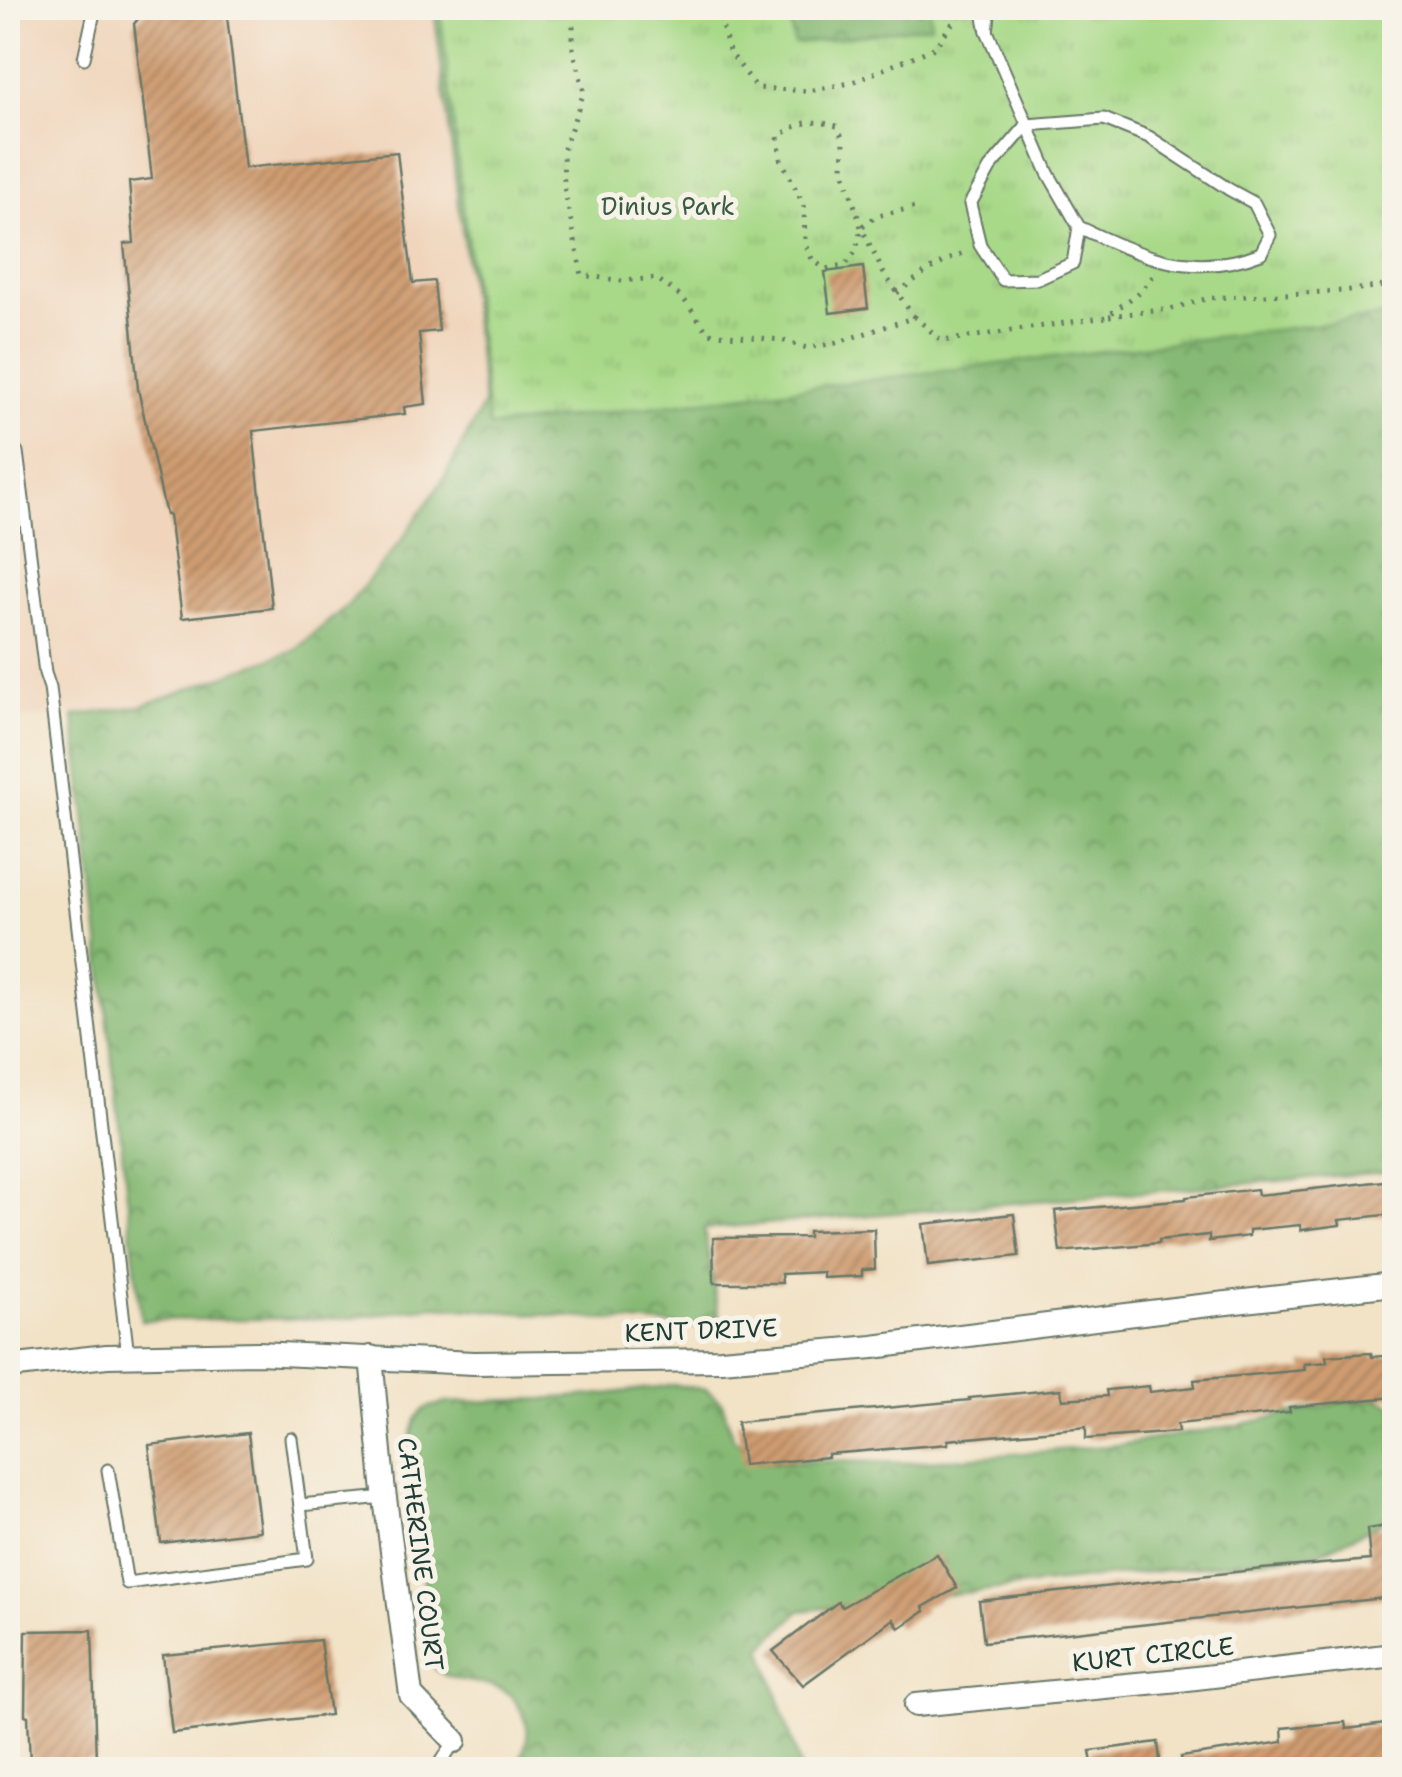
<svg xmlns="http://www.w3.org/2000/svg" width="1402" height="1777" font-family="'Shantell Sans',sans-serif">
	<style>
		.built { fill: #f0d5bc }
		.forest { fill: url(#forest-crowns); stroke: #527b54; stroke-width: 2.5 }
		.park { fill: url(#park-tufts); stroke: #648b5e; stroke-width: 2.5 }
		.building { fill: url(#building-hatch) }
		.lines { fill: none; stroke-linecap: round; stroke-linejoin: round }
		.service-casing { stroke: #697767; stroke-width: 15 }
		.minor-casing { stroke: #697767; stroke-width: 26 }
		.path { stroke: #697767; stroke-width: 5; stroke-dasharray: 2.5 8; stroke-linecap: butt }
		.service { stroke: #fff; stroke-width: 11 }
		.minor { stroke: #fff; stroke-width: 22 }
		.labels { text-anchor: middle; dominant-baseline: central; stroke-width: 10; stroke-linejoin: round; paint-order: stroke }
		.park-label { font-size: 25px; fill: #3a5c45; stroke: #f7f3e8 }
		.street-label { font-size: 25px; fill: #1f3d34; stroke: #f7f3e8 }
	</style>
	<defs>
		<pattern id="forest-crowns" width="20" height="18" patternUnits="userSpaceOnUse" patternTransform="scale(2.5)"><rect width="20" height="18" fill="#86b974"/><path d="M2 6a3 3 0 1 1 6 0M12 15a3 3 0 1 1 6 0" fill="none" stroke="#6d9860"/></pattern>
		<pattern id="park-tufts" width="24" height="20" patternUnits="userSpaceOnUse" patternTransform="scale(2.5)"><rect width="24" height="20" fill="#a8d988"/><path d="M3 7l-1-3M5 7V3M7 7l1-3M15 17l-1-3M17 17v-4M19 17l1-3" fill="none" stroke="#90bb76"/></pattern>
		<pattern id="building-hatch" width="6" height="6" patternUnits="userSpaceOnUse" patternTransform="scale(2.5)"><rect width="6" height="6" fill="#cf9c71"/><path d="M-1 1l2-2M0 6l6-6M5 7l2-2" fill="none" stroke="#a7805e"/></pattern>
	</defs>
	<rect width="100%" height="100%" fill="#f7f3e8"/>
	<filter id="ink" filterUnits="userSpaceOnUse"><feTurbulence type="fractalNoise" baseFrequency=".01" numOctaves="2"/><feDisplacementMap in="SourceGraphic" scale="20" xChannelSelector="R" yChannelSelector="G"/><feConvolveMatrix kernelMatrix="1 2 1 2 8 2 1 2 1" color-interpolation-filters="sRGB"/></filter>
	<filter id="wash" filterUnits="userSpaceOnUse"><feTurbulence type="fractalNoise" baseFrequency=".0048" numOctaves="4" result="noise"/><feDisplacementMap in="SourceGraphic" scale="40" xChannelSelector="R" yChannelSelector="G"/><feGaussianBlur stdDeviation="2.25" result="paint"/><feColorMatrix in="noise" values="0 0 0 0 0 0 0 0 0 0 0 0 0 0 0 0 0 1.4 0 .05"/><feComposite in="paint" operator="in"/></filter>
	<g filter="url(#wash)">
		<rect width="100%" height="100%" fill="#f2e2c6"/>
		<polygon class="built" points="8,8 434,8 484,404 443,480 401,541 349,604 295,650 141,706 8,721"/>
		<g class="forest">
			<polygon points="434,8 1394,8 1394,1171 704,1229 721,1329 435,1306 351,1318 141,1320 74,716 141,706 295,650 349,604 401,541 443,480 484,404"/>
			<path d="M674,1385l32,4 16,14 11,35 31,25 72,-2 69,2 214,-18 119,-20 101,-22 37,-4 18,6v112l-75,36 -519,58 -38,36 39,122h-285c9,-20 18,-38 5,-59 -3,-4 -5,-9 -9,-13 -23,-24 -68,-6 -82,-37l-12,-164 -8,-39 1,-21 6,-19 9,-9 18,-5 100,-4 62,-5z"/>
		</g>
		<polygon class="park" points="440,8 788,8 794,44 931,25 930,8 1394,8 1394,315 489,427"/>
		<g id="blocks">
			<g class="building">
				<polygon points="147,8 226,8 245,168 397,152 413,283 434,281 439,331 419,333 426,404 404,407 405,414 253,431 272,608 182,618 169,515 166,515 138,389 124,244 134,243 129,182 152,179 134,24"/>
				<polygon points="863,267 868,308 830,313 825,272"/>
				<polygon points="1394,1180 1394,1214 1339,1220 1340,1225 1301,1230 1300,1225 1249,1230 1249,1236 1209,1241 1209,1235 1159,1240 1159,1243 1060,1252 1055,1211 1186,1199 1186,1197 1257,1189 1258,1195"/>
				<polygon points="1014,1214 1019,1256 928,1266 923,1224"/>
				<polygon points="874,1229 875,1269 862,1270 862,1276 823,1278 823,1272 781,1274 782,1283 714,1283 713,1238 808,1237 808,1231"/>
				<polygon points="1371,1353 1372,1357 1394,1355 1394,1397 1289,1407 1290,1412 1177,1424 1178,1432 1086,1439 1086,1427 948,1440 948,1444 828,1454 828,1457 743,1465 737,1422 970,1400 969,1398 1061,1389 1062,1399 1107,1396 1106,1390 1149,1386 1150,1392 1195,1387 1194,1380 1305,1370 1304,1364 1327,1362 1326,1356"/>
				<polygon points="248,1433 260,1531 161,1543 149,1445"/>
				<polygon points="1394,1525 1394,1597 984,1642 979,1601 1262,1569 1370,1560 1367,1529"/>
				<polygon points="937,1554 957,1588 923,1607 925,1611 899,1628 893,1619 803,1685 773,1651 838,1602 842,1607"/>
				<polygon points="92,1630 96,1761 30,1763 28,1716 25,1715 26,1631"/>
				<polygon points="320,1640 330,1715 172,1733 163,1655"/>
				<polygon points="1345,1722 1346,1729 1394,1723 1394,1758 1271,1770 1182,1770 1181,1757 1283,1742 1282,1728"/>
				<polygon points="1158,1742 1161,1770 1093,1770 1090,1751"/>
			</g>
		</g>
	</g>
	<g filter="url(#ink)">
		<use href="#blocks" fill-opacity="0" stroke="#697767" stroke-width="2.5"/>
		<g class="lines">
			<defs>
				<g id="service">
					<polyline points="982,8 987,31 990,8"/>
					<path d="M987,31l61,142 31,54 -6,36 -35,16 -35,1 -23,-35 -10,-41 20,-36 37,-43 77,-6 45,18 81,53 24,13 16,32 -9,18c-69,27 -120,3 -182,-26"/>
					<polyline points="84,58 95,8"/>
					<polyline points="8,453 17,452 45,673 50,688 128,1356"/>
					<polyline points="108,1470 127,1583 307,1559 291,1438"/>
					<polyline points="300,1505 385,1497"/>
					<polyline points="436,1770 455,1741"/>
				</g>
				<g id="minor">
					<polyline points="371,1357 383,1483 411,1695 455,1741"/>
					<polyline points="8,1367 107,1356 258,1353 474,1363 721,1360 873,1347 1174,1309 1394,1284"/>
					<polyline points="916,1705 1179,1680 1394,1655"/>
				</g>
			</defs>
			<use href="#service" class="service-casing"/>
			<use href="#minor" class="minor-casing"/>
			<g class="path">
				<polyline points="579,8 573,12 573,48 584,92 563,151 564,187 582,275 622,281 656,278 683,298 708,333 781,340 807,348 836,343 915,317 942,341 1106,317 1141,291 1154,275"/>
				<polyline points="717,8 729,51 757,88 809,91 850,83 934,48 964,8"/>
				<polyline points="897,293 928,270 963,253"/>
				<polyline points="1109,316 1170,309 1209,298 1341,291 1394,285"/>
				<path d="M914,317l-31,-45 -22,-45 -18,-59 1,-27 -7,-15c-27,-7 -35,-5 -59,11l3,22 23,47 1,36 7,17 13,10 20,-4 11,-14 5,-24 16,-11 39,-9"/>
			</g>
			<use href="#service" class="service"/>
			<use href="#minor" class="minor"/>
		</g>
	</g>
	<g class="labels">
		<g class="park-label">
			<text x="668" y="206">Dinius Park</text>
		</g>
		<g class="street-label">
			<text transform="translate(701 1330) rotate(-2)">KENT DRIVE</text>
			<text transform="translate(421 1554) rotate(83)">CATHERINE COURT</text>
			<text transform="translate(1153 1654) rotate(-6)">KURT CIRCLE</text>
		</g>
	</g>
	<rect width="1402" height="1777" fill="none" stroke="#f7f3e8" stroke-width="40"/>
</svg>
